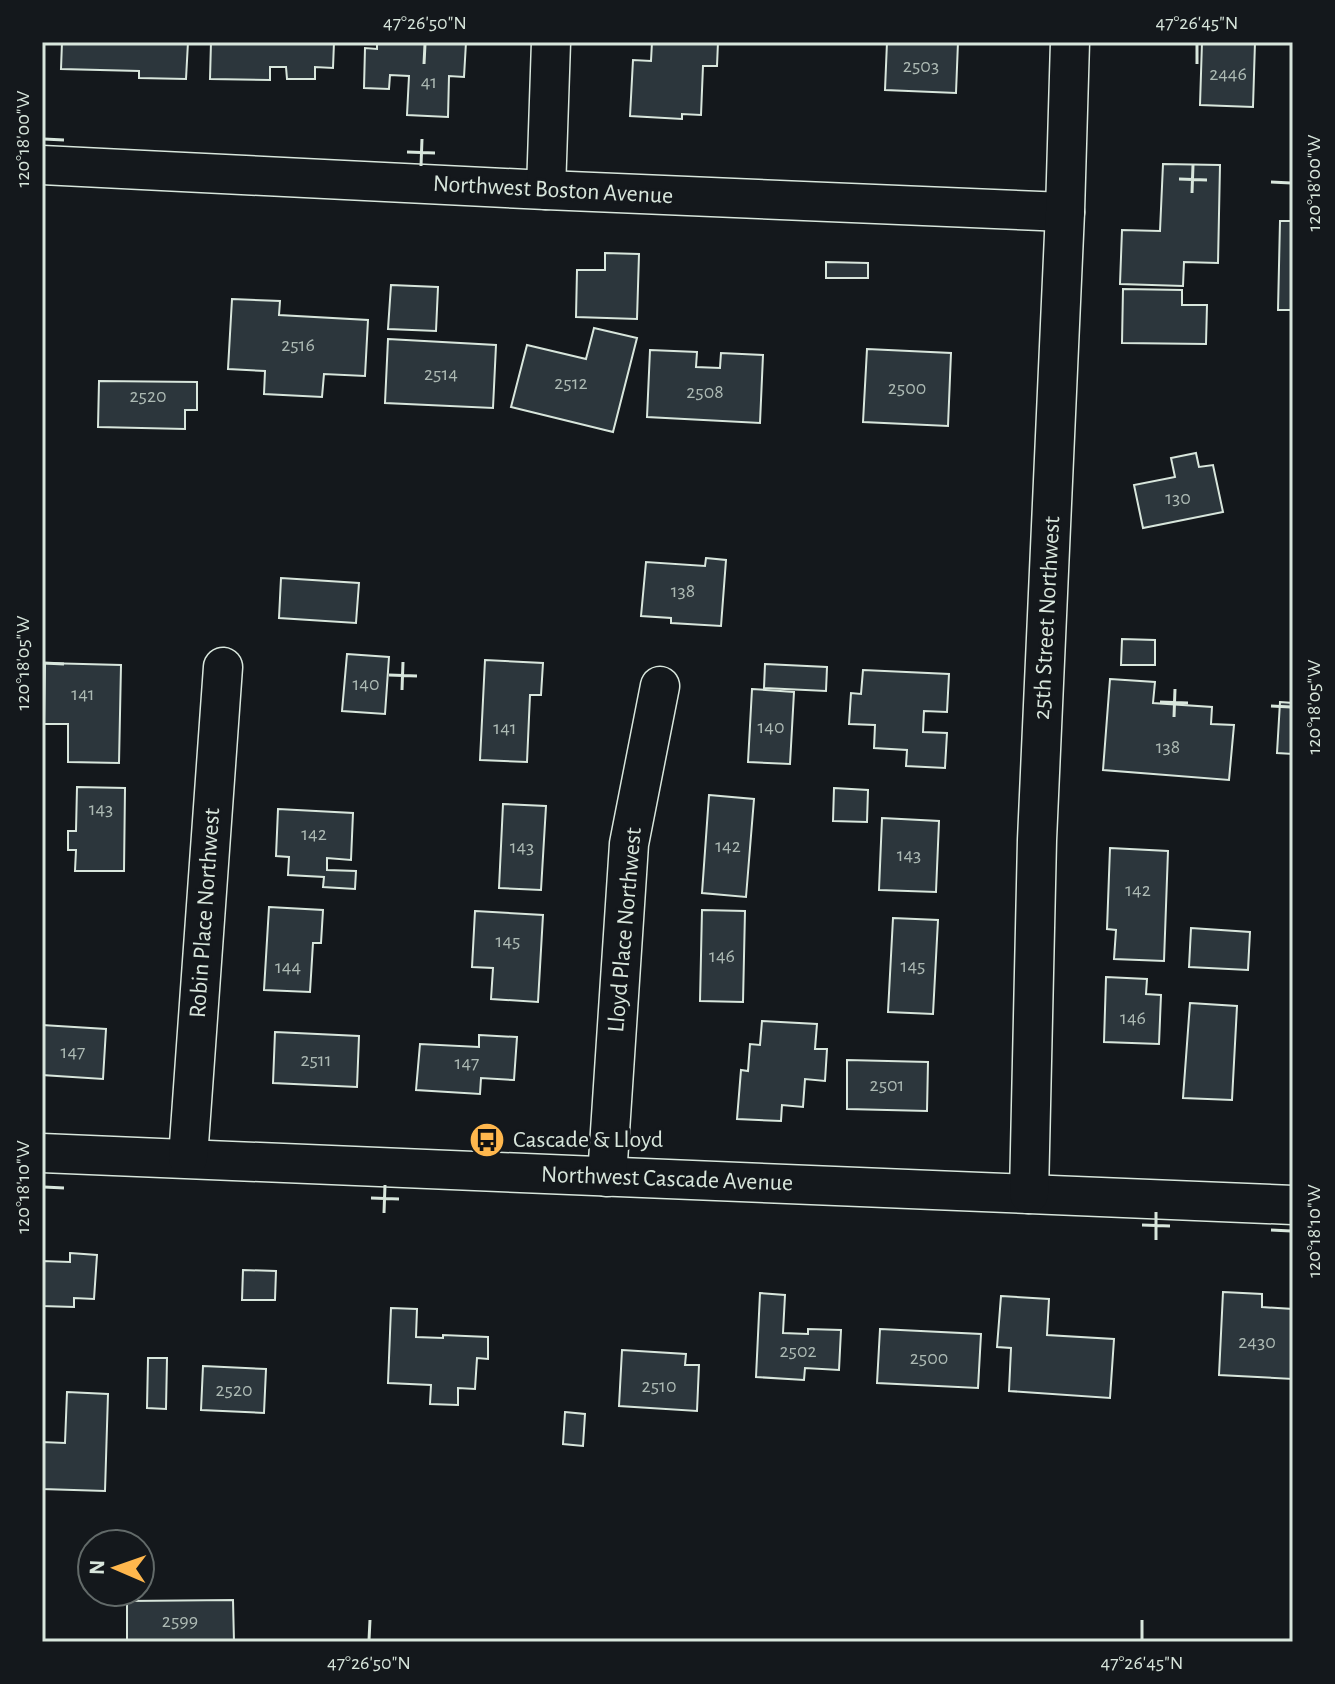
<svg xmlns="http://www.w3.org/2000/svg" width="1335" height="1684" font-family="'Alegreya Sans',sans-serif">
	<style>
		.building { fill: #2c363c; stroke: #d8e6dc; stroke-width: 2 }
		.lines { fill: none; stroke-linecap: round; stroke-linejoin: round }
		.minor-casing { stroke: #d8e6dc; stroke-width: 41 }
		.minor { stroke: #14181c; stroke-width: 38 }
		.ticks { fill: none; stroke: #d8e6dc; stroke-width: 3 }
		.labels { text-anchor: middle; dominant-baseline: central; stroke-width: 6; stroke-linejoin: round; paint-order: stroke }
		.number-label { font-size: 20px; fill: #adbab4 }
		.street-label { font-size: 24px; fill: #d8e6dc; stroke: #14181c }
		.poi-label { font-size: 24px; fill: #d8e6dc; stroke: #14181c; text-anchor: start }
		.neatline { fill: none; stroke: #d8e6dc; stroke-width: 3 }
		.ticks-label { font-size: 20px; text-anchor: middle; fill: #d8e6dc }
	</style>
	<rect width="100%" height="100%" fill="#14181c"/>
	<g class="building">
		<polygon points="62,42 188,42 186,79 139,78 139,71 61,69"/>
		<polygon points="211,42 334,42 333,68 315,67 315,79 287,79 286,67 270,67 270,80 210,79"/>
		<polygon points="377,42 466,42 464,77 449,76 448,117 407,115 409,76 390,75 389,89 364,88 365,48 377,49"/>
		<polygon points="652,42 718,42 717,66 703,66 701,115 682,114 682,119 630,116 633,60 651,61"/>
		<polygon points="887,42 958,42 956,93 885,90"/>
		<polygon points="1202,42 1255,42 1253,107 1200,105"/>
		<polygon points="1163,164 1220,165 1218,263 1184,262 1183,286 1120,284 1122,230 1160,231"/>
		<polygon points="1280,221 1293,221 1293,310 1278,310"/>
		<polygon points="605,253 639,254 637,319 576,317 577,270 605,270"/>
		<polygon points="826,262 868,263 868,278 826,278"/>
		<polygon points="391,285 438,287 436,331 388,329"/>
		<polygon points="1123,289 1182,290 1182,305 1207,305 1206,344 1122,343"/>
		<polygon points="232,299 280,301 279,315 368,320 365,376 324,374 322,397 264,394 265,371 228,369"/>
		<polygon points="594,328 637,338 613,432 511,407 527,345 586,359"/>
		<polygon points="388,339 496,345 493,408 385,403"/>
		<polygon points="867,349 951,353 948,426 863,422"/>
		<polygon points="650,350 697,352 696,367 720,368 721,353 763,355 760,423 647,417"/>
		<polygon points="99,381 197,382 197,410 185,410 185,429 98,427"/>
		<polygon points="1196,453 1199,467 1213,465 1223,512 1143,528 1134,485 1175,477 1171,458"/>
		<polygon points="706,558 726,560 721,626 671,623 671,618 641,616 646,562 705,566"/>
		<polygon points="281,578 359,583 356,623 279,618"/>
		<polygon points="1122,639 1155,640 1155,665 1121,665"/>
		<polygon points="347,654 389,657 385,714 342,711"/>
		<polygon points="485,660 543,663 541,695 530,695 527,762 480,760"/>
		<polygon points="45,663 121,665 119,763 68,762 68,724 44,724"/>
		<polygon points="765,664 827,667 826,691 764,688"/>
		<polygon points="863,670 949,674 947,712 924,711 923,732 947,733 945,768 906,766 907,750 874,748 875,725 849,724 851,693 861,694"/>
		<polygon points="1110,679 1155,682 1153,703 1212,707 1211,724 1234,725 1229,780 1103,770"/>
		<polygon points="752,689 794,692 790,764 748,762"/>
		<polygon points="1280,702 1293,703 1293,754 1277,753"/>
		<polygon points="77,787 125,788 124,871 75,871 76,850 68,850 68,831 76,831"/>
		<polygon points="834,788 868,790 867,822 833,821"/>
		<polygon points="709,795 754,799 746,897 702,893"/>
		<polygon points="503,804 546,806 541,890 499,888"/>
		<polygon points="278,809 353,813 351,860 327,858 327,870 356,871 355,889 323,887 324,877 288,875 289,857 276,856"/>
		<polygon points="882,818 939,821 936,892 879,890"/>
		<polygon points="1110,848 1168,851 1164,961 1114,959 1116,930 1107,929"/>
		<polygon points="269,907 323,910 321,943 313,943 310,992 264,990"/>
		<polygon points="702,910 745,911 743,1002 700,1001"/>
		<polygon points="475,911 543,915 538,1002 491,999 493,968 472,967"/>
		<polygon points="893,918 938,920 933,1014 888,1012"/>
		<polygon points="1191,928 1250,932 1248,970 1189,967"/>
		<polygon points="1106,977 1147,979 1146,994 1161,995 1159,1044 1104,1042"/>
		<polygon points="1190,1003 1237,1006 1232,1100 1183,1098"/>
		<polygon points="762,1021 817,1024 815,1049 827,1049 825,1081 805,1079 803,1107 782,1105 781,1121 737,1119 741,1070 748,1071 750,1044 760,1045"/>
		<polygon points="42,1025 106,1029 103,1079 42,1075"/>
		<polygon points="275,1032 359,1036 357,1087 273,1083"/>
		<polygon points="479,1035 517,1037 514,1080 481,1078 480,1094 416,1090 420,1044 479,1047"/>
		<polygon points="847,1060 928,1062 927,1111 847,1109"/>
		<polygon points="70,1253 97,1255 94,1299 74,1298 74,1307 42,1306 42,1261 70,1262"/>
		<polygon points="243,1270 276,1271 275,1300 242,1300"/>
		<polygon points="1223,1292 1262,1294 1262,1307 1293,1309 1293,1379 1219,1375"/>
		<polygon points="760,1293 785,1295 783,1333 808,1334 808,1329 841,1330 839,1370 805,1368 804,1380 756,1377"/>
		<polygon points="1001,1296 1049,1299 1047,1335 1114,1339 1110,1398 1009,1391 1011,1348 997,1347"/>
		<polygon points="391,1308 417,1309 416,1337 443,1338 443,1335 488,1337 488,1359 477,1358 475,1389 458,1388 458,1405 430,1404 431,1385 388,1383"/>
		<polygon points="880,1329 981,1334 978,1388 877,1383"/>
		<polygon points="622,1350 686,1354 685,1365 699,1365 697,1411 619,1406"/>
		<polygon points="148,1358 167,1358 166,1409 147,1408"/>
		<polygon points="203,1366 266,1369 264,1413 201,1410"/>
		<polygon points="67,1392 108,1394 105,1491 42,1489 42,1442 65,1443"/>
		<polygon points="565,1412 585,1414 583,1446 563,1444"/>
		<polygon points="233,1600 234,1642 127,1642 127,1601"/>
	</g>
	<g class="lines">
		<defs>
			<g id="minor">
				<polyline points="42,165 546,190 1065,212"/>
				<polyline points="546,190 551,42"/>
				<polyline points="42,1153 1293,1205"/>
				<polyline points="188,1158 223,667"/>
				<polyline points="607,1177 629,844 660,686"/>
				<polyline points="1029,1194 1037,840 1065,212 1070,42"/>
			</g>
		</defs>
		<use href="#minor" class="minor-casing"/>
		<use href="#minor" class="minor"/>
	</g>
	<path class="ticks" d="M424,64l1,-20M1197,64v-20M44,139l20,1M407,152l28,1M421,166l1,-27M1179,179l28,1M1271,182l20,1M1192,193l1,-28M44,663l20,1M389,675l28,1M402,690l1,-28M1160,702l28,1M1271,706l20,1M1174,717l1,-28M44,1187l20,1M371,1198l28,1M384,1213l1,-28M1142,1225l28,1M1271,1230l20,1M1156,1240v-28M369,1640l1,-20M1142,1640v-20"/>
	<defs>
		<symbol id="bus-disc" viewBox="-11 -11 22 22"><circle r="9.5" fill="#ffb74d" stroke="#14181c"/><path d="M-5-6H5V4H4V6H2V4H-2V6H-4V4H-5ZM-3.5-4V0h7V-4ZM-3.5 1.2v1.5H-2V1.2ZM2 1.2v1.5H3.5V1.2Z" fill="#111"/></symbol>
	</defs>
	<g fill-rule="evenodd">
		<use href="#bus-disc" x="467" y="1120" width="40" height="40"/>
	</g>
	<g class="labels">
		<g class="number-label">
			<text x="921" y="66">2503</text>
			<text x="1228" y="74">2446</text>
			<text x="429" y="82">41</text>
			<text x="298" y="345">2516</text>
			<text x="441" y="374">2514</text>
			<text x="571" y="383">2512</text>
			<text x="907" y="388">2500</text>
			<text x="705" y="392">2508</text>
			<text x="148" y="396">2520</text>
			<text x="1178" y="498">130</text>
			<text x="683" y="591">138</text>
			<text x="366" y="684">140</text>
			<text x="83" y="694">141</text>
			<text x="771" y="727">140</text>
			<text x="505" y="728">141</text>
			<text x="1168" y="747">138</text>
			<text x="101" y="809">143</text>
			<text x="314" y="834">142</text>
			<text x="728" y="846">142</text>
			<text x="522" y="847">143</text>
			<text x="909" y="855">143</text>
			<text x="1138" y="890">142</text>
			<text x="508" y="941">145</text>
			<text x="722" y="956">146</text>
			<text x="913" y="966">145</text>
			<text x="288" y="967">144</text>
			<text x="1133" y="1018">146</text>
			<text x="73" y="1052">147</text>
			<text x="316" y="1060">2511</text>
			<text x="467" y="1063">147</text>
			<text x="887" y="1085">2501</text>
			<text x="1257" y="1342">2430</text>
			<text x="798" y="1351">2502</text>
			<text x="929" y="1358">2500</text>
			<text x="659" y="1386">2510</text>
			<text x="234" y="1390">2520</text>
			<text x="180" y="1621">2599</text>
		</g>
		<g class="street-label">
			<text transform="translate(553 190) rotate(3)">Northwest Boston Avenue</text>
			<text transform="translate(1047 618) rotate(-87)">25th Street Northwest</text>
			<text transform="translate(205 913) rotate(-86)">Robin Place Northwest</text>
			<text transform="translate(625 930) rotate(-85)">Lloyd Place Northwest</text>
			<text transform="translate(667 1179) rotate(2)">Northwest Cascade Avenue</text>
		</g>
		<g class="poi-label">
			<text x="513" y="1140">Cascade &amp; Lloyd</text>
		</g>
	</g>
	<rect width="1335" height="1684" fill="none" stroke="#14181c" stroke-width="88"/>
	<g transform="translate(116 1568) rotate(272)"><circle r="38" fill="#14181c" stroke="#626a69" stroke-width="2"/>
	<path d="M0-6L14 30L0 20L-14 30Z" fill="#ffb74d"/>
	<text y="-12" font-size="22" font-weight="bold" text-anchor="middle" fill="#d8e6dc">N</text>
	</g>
	<rect x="44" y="44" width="1247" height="1596" class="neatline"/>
	<g class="ticks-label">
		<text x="425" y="29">47°26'50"N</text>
		<text x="1197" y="29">47°26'45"N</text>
		<text transform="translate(22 139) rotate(-90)" y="7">120°18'00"W</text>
		<text transform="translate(1313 183) rotate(-90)" y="7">120°18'00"W</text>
		<text transform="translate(22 663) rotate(-90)" y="7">120°18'05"W</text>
		<text transform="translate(1313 707) rotate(-90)" y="7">120°18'05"W</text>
		<text transform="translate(22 1187) rotate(-90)" y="7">120°18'10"W</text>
		<text transform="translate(1313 1231) rotate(-90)" y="7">120°18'10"W</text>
		<text x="369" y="1669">47°26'50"N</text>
		<text x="1142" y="1669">47°26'45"N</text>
	</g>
</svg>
